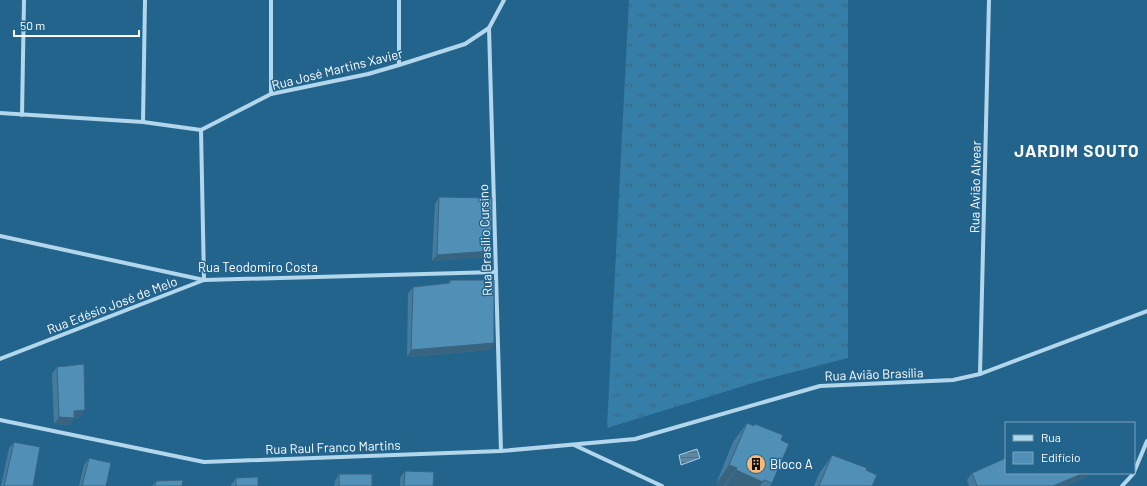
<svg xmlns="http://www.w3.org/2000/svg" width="1147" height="486" font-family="Barlow,sans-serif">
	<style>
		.grass { fill: url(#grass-tufts) }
		.water { fill: url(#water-rules); stroke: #a6d3ec }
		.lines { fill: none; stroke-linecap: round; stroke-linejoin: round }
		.minor { stroke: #b2d6eb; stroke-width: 4 }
		.wall { fill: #457b9d }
		.shaded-wall { fill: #38647f }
		.building { fill: #508fb6; stroke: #38647f }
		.labels { text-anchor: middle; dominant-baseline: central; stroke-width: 3; stroke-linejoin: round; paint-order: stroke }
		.street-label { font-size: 13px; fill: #fff; stroke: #23648d }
		.poi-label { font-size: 13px; fill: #fff; stroke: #23648d; text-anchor: start }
		.district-label { font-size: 17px; font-weight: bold; letter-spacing: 1px; fill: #fff; stroke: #23648d }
	</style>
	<defs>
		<pattern id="grass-tufts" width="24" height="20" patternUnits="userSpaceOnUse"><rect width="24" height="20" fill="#347ea8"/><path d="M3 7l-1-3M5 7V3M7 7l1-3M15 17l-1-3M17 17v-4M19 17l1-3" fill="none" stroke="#40657a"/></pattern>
		<pattern id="water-rules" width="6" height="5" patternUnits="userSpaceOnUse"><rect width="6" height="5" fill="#5c88a3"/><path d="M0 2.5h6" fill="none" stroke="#567080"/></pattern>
	</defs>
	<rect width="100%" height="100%" fill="#23648d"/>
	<polygon class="grass" points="629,0 848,0 848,358 763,380 607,428"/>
	<polygon class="water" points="697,449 700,458 681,465 679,455"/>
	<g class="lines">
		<g class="minor">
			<polyline points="271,0 271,94"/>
			<polyline points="399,65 399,0"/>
			<polyline points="0,113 143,122 201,130 271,94 368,74 399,65 465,44 489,28"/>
			<polyline points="22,115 24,0"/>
			<polyline points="143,122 145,0"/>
			<polyline points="0,236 204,280 496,272"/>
			<polyline points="0,359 204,280 201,130"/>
			<polyline points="980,374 989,0"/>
			<polyline points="0,420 204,462 501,451 635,439 820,386 953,380 980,374 1147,311"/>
			<polyline points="574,445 662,486"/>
			<polyline points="501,451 489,28 504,0"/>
			<polyline points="1134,472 1147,441"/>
			<polyline points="1122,486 1134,473"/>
		</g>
	</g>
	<g class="wall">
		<polygon points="439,197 491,251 486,257 432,261 435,204"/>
		<polygon points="450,280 490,350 407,357 408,294 413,287 448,283"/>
		<polygon points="57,367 80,417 74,418 70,425 54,424 52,374"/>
		<polygon points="747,423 754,426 755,424 781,440 772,483 770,486 721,486 716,484 733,442"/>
		<polygon points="14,442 33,486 1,486 9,448"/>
		<polygon points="832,455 866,470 872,486 814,486 819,474"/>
		<polygon points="89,458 106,486 79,486 84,465"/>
		<polygon points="405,471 433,486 400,486 400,478"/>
		<polygon points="972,473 1087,477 1065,486 969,486 967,480"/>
		<polygon points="339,474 372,486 334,486 335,481"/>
		<polygon points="236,478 258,486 231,486 231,485"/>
		<polygon points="156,481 182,486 152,486"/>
	</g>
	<g class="shaded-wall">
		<polygon points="491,251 486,257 432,261 437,255"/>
		<polygon points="494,343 490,350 407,357 411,350"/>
		<polygon points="85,410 80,417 70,418 74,418 70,425 54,424 59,417 74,411"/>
		<polygon points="729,465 737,468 724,486 721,486 716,484"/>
		<polygon points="736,470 763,482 760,486 725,486"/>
		<polygon points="1084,473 1090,473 1087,477 1065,486 1053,486"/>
	</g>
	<g class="building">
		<polygon points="439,197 492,198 491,251 437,255"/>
		<polygon points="450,280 494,280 494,343 411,350 413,287 450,283"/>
		<polygon points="84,364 85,410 74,411 74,418 59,417 57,367"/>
		<polygon points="747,423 754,426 755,424 783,435 781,440 789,444 772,483 764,480 763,482 736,470 737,468 729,465"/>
		<polygon points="14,442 40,447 33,486 4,486"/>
		<polygon points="832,455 867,468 866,470 877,475 872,486 819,486"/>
		<polygon points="89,458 111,463 106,486 82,486"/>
		<polygon points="1006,458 1006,473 1084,473 1053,486 977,486 972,473"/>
		<polygon points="405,471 434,472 433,486 404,486"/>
		<rect x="339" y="474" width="33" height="12"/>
		<polygon points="258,477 258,486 236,486 236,478"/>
		<polygon points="183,480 182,486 155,486 156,481"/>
	</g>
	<defs>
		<symbol id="building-disc" viewBox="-11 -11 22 22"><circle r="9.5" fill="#f6b975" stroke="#23648d"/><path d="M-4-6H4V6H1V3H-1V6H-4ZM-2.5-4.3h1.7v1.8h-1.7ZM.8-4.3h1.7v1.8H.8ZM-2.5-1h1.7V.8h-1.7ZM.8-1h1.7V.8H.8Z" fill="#111"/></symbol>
	</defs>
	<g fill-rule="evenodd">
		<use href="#building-disc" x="745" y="453" width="22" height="22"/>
	</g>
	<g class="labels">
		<g class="street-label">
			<text transform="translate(337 69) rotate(-14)">Rua José Martins Xavier</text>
			<text transform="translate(975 187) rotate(-89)">Rua Avião Alvear</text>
			<text transform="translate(485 240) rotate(-92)">Rua Brasílio Cursino</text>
			<text x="258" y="267">Rua Teodomiro Costa</text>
			<text transform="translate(112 305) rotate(-21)">Rua Edésio José de Melo</text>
			<text transform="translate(874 374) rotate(-2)">Rua Avião Brasília</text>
			<text transform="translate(333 447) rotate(-2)">Rua Raul Franco Martins</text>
		</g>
		<g class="poi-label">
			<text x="770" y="464">Bloco A</text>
		</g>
		<g class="district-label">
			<text x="1077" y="150">JARDIM SOUTO</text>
		</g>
	</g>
	<rect x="1005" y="422" width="130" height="52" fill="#23648d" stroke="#7ba2bb"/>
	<rect x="1013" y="435" width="20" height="6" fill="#b2d6eb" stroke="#7ba2bb"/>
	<text x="1041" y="442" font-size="12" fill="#ffffff">Rua</text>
	<rect x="1013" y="452" width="20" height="12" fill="#508fb6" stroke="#7ba2bb"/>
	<text x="1041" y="462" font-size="12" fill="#ffffff">Edifício</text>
	<path d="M14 30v6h125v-6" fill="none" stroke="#ffffff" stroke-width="2"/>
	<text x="20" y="30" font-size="12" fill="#ffffff" stroke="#23648d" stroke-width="3" paint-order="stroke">50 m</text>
</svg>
